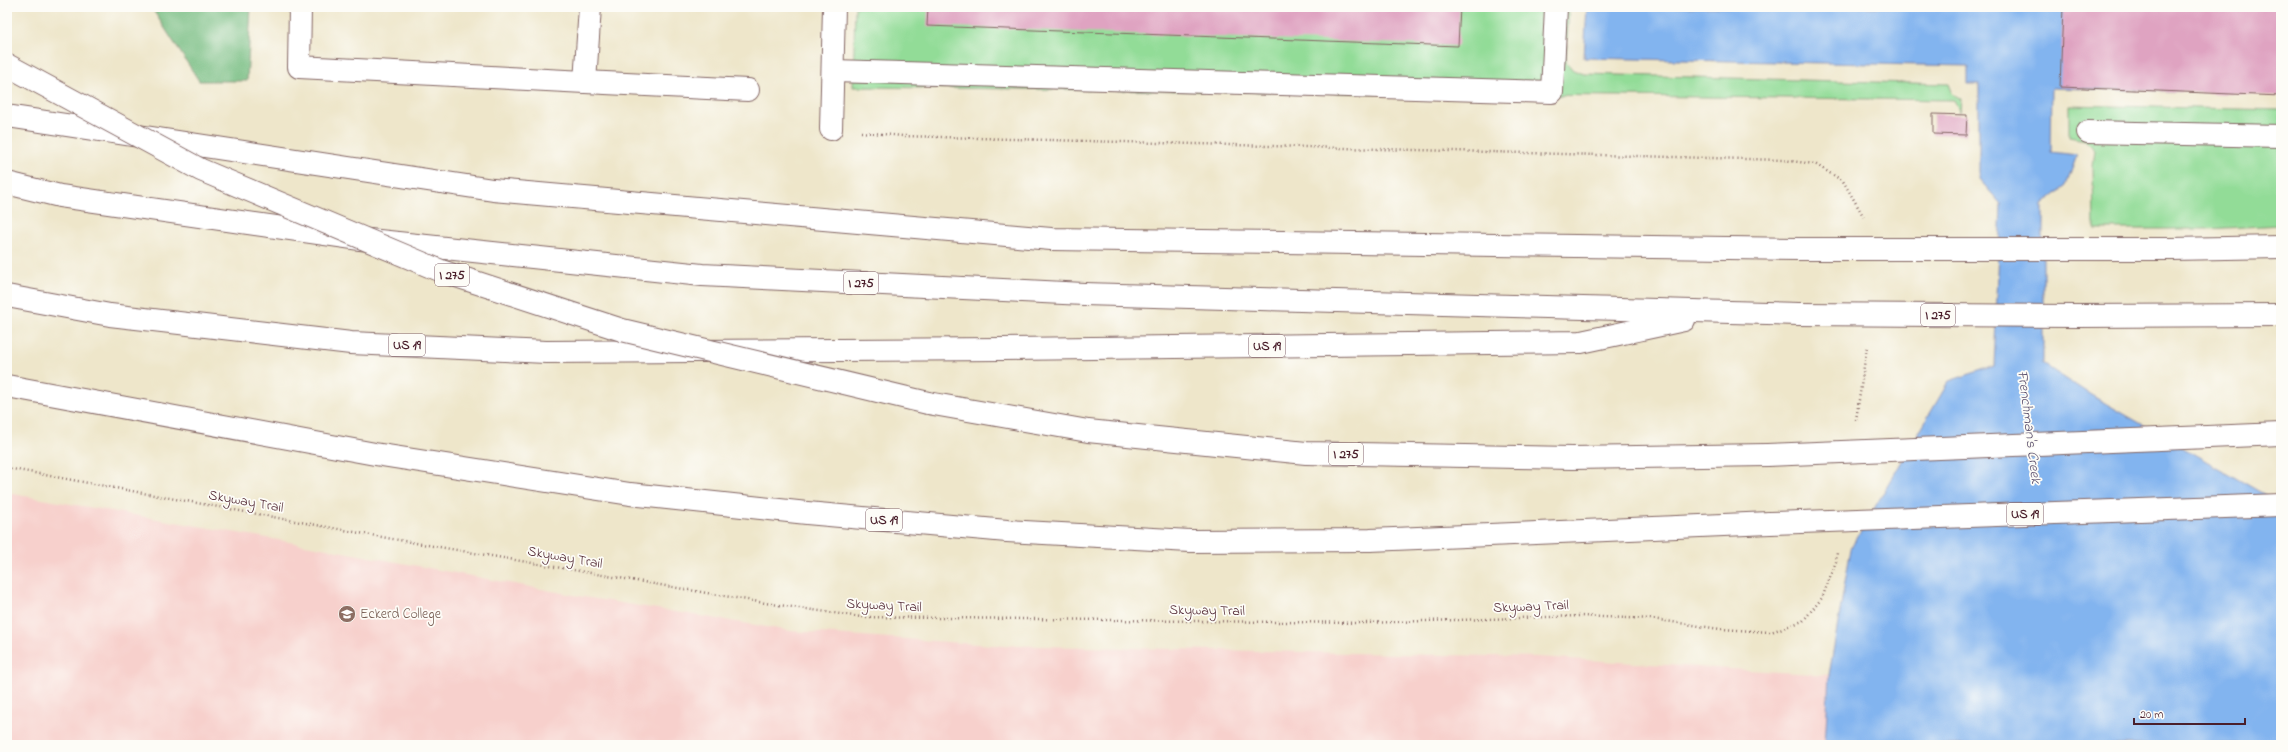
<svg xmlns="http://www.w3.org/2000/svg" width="2288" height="752" font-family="'Indie Flower',sans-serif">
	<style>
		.built { fill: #f7d0cc }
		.green { fill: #92dc97; stroke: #6e7e61 }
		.forest { fill: #75bc80; stroke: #606e56 }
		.water { fill: #82b4ef; stroke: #666a8d }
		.building { fill: #dfa3c1 }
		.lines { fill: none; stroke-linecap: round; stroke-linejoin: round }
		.minor-casing { stroke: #836563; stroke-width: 24 }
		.highway-casing { stroke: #836563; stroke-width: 24 }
		.path { stroke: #836563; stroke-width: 2.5; stroke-dasharray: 1 3; stroke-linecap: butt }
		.minor { stroke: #fff; stroke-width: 22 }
		.highway { stroke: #fff; stroke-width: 22 }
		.highway-bridge-casing { stroke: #836563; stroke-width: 24; stroke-linecap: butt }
		.highway-bridge { stroke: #fff; stroke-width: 22 }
		.labels { text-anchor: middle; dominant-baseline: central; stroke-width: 3.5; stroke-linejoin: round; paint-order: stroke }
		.shield { fill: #fdfcf7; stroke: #806168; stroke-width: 1 }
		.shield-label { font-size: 13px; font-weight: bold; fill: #4a1f2b }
		.street-label { font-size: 14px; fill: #4a1f2b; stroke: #fdfcf7 }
		.education-label { font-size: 14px; fill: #785e54; stroke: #fdfcf7; text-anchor: start }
		.water-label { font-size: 15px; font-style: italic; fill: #5e5370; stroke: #fdfcf7 }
	</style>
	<rect width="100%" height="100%" fill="#fdfcf7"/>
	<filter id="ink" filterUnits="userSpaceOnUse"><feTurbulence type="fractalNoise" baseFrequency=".025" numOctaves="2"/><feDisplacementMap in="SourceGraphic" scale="8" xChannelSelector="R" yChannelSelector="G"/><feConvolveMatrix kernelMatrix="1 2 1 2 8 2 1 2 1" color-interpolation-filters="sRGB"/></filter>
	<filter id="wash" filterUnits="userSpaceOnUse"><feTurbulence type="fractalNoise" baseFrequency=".012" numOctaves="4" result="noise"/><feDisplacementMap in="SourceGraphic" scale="16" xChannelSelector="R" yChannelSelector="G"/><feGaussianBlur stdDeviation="0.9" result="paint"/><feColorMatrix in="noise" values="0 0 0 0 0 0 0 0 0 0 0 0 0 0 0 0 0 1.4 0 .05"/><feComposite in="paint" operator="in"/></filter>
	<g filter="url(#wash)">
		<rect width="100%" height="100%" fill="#eee6ca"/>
		<polygon class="built" points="7,493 273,539 584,597 791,631 991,645 1538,657 1829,675 1825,745 7,745"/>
		<g class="green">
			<polygon points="855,7 1569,7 1566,62 1573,70 1584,74 1949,84 1953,94 1961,99 1960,112 1954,100 853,87"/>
			<polygon points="2069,105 2281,110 2281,225 2207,229 2094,229 2093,166 2095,150 2085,140 2069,137"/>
		</g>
		<polygon class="forest" points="151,7 251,7 247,81 199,81"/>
		<polygon class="water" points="1587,7 2281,7 2281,94 2052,88 2051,152 2077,155 2066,186 2043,204 2043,364 2091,395 2281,504 2281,745 1825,745 1829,675 1851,548 1949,381 1994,366 2001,204 1979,179 1979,84 1968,84 1968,66 1584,58"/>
		<g id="blocks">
			<g class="building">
				<polygon points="928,7 1460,7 1458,46 927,26"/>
				<polygon points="2063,7 2281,7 2281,96 2060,87"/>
				<polygon points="1933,114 1967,115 1966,135 1933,134"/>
			</g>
		</g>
	</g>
	<g filter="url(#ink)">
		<use href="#blocks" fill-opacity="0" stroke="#836563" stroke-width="1"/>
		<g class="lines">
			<defs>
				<g id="minor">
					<polyline points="300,7 299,67 585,82 590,7"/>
					<polyline points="833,71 1552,92 1556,7"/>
					<polyline points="585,82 748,90"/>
					<polyline points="831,129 834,7"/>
					<polyline points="2088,132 2281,136"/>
				</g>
				<g id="highway">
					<polyline points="7,116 493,190 1051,239 1800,249"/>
					<polyline points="7,183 60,196 360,239 702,275 1084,294 1799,314"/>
					<polyline points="2171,249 2281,247"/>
					<polyline points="7,296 110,315 351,343 546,352 1003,349 1581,342 1684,320"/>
					<polyline points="2077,316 2281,315"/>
					<polyline points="7,386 375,454 630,494 807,513 1007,531 1190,541 1370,540 1770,523"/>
					<polyline points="928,403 1088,431 1306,453 1572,458 1767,455"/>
				</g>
			</defs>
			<use href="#minor" class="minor-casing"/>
			<use href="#highway" class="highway-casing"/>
			<g class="path">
				<polyline points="861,132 903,136 1783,160 1815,164 1843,181 1865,219"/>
				<polyline points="1856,420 1867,346"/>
				<polyline points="7,468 387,538 765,603 861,617 1364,623 1579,616 1652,619 1720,629 1771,632 1803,621 1822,598 1836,562 1837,552"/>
			</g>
			<use href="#minor" class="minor"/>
			<use href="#highway" class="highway"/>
			<defs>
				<g id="highway-bridge">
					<polyline points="7,65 201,170 441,271 622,330 928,403"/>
					<polyline points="1800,249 2171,249"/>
					<polyline points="1799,314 2077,316"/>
					<polyline points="1767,455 2281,434"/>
					<polyline points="1770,523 2281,505"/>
				</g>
			</defs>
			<use href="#highway-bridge" class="highway-bridge-casing"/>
			<use href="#highway-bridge" class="highway-bridge"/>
		</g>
	</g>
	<defs>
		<symbol id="university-disc" viewBox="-11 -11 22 22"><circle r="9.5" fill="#8d6e63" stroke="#fdfcf7"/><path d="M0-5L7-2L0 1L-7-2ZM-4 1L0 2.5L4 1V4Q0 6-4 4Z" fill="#fff"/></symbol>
	</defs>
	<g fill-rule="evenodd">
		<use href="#university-disc" x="337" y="604" width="20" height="20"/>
	</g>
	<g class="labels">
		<g class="shield">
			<rect x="435" y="264" width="34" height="22" rx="3"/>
			<rect x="844" y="272" width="34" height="22" rx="3"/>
			<rect x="1921" y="304" width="34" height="22" rx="3"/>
			<rect x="389" y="334" width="36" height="22" rx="3"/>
			<rect x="1249" y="335" width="36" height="22" rx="3"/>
			<rect x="1329" y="443" width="34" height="22" rx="3"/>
			<rect x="2007" y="503" width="36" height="22" rx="3"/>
			<rect x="866" y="509" width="36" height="22" rx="3"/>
		</g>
		<g class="shield-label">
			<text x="452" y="275">I 275</text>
			<text x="861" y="283">I 275</text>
			<text x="1938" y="315">I 275</text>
			<text x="407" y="345">US 19</text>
			<text x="1267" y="346">US 19</text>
			<text x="1346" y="454">I 275</text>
			<text x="2025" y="514">US 19</text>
			<text x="884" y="520">US 19</text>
		</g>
		<g class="street-label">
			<text transform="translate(246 502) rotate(10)">Skyway Trail</text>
			<text transform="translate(565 558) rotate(10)">Skyway Trail</text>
			<text transform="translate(884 606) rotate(3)">Skyway Trail</text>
			<text transform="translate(1531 607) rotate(-2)">Skyway Trail</text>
			<text transform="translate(1207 611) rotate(1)">Skyway Trail</text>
		</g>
		<g class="education-label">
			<text x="360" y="614">Eckerd College</text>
		</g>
		<g class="water-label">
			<text transform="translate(2029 427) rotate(83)">Frenchman's Creek</text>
		</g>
	</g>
	<rect width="2288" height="752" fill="none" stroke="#fdfcf7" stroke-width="24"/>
	<path d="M2134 718v6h111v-6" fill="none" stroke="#4a1f2b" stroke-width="2"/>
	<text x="2140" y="718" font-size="12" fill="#4a1f2b" stroke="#fdfcf7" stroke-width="3" paint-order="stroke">20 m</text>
</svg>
